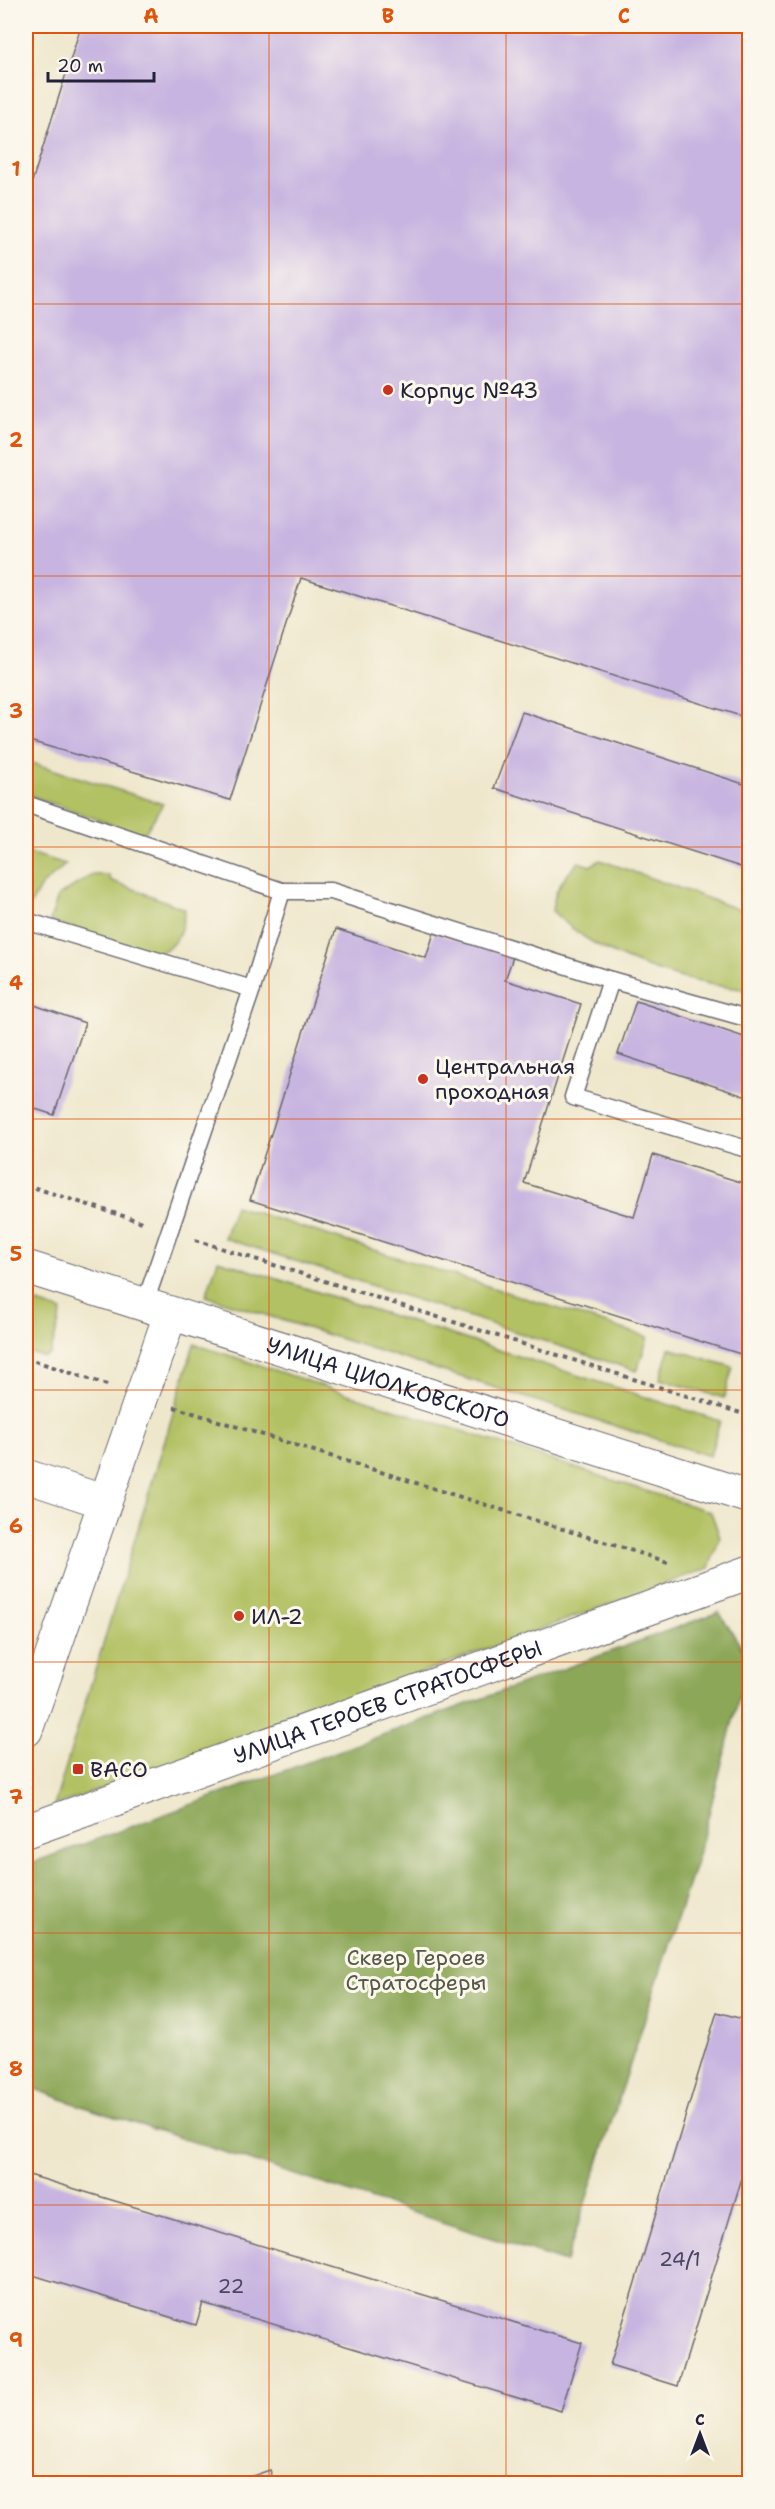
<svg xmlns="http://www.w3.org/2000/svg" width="775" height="2509" font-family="'Shantell Sans',sans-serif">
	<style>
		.green { fill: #b2c163; stroke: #6a724f; stroke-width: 1.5 }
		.forest { fill: #8da759; stroke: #58644a; stroke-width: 1.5 }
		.building { fill: #c7b4e0 }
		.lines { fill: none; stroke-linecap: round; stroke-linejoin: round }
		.service-casing { stroke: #6a676e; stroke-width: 19 }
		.tertiary-casing { stroke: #6a676e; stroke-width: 35 }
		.path { stroke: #6a676e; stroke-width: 4; stroke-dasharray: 4.5 4.5; stroke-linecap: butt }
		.service { stroke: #fff; stroke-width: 16 }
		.tertiary { stroke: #fff; stroke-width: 33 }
		.grid { fill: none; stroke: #de560e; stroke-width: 1.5; stroke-opacity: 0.55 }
		.poi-dot { fill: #c8321e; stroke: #fbf7ec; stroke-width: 2 }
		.labels { text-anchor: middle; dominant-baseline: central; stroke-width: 6; stroke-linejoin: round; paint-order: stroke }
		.number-label { font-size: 20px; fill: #4b4664 }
		.poi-label { font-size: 22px; fill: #22223b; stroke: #fbf7ec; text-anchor: start }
		.street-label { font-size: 22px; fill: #22223b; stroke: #fbf7ec }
		.park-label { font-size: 22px; fill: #545a49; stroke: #fbf7ec }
		.neatline { fill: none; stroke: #de560e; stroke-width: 2 }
		.grid-label { font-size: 20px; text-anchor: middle; font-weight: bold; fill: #de560e }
	</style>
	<rect width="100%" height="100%" fill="#fbf7ec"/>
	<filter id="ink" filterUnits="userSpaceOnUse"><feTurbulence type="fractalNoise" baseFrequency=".0167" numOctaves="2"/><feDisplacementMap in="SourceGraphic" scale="12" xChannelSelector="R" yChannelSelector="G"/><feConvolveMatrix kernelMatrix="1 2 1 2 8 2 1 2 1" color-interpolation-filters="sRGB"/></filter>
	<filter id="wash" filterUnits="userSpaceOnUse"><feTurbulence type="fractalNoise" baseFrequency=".008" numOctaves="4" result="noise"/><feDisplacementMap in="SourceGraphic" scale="24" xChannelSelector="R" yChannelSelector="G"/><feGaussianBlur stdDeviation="1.35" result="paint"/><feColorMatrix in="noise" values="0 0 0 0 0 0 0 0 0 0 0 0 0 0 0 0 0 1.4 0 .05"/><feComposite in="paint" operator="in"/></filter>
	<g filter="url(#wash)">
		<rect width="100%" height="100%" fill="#efe7cc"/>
		<g class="green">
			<polygon points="26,761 163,804 146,831 141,835 26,794"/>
			<polygon points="26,852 66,864 41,886 27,911"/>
			<path d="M600,860l149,53v77c-53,-6 -110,-21 -157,-48 -15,-9 -28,-20 -40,-31 2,-22 12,-34 27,-49l11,4z"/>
			<path d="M92,875h17l1,5 75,29c-3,24 -7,37 -31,46l-104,-34 8,-25z"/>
			<polygon points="235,1206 648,1337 637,1371 224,1238"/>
			<polygon points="218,1260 720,1421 710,1456 206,1296"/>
			<polygon points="26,1299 62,1311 50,1354 44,1357 26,1351"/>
			<polygon points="194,1344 711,1512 720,1537 709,1568 54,1806"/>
			<polygon points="669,1348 733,1367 724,1398 660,1379"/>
		</g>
		<polygon class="forest" points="719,1612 749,1659 699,1852 566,2262 84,2107 32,2088 26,2067 26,1865"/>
		<g id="blocks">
			<g class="building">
				<polygon points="81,26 750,26 750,719 301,578 230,800 26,740 26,201"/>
				<polygon points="522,712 750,786 750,870 494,788"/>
				<polygon points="336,929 426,958 434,933 513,957 505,980 581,1004 524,1183 634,1217 653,1155 750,1185 750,1357 250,1200"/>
				<polygon points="636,1001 750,1039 750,1098 618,1054"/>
				<polygon points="26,1002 85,1023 54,1115 26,1106"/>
				<polygon points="717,2012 750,2021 750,2152 678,2386 610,2365"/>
				<polygon points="26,2174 582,2343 561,2411 203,2303 196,2325 26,2273"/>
				<polygon points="270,2470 275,2484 231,2484 231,2483"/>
			</g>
		</g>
	</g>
	<g filter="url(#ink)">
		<use href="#blocks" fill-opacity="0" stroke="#6a676e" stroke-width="1.5"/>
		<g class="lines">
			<defs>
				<g id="service">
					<polyline points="26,804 282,891 331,891 611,980 750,1019"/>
					<polyline points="26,921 252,989"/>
					<polyline points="611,980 573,1097 750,1150"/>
					<polyline points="144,1306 252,989 282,891"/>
				</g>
				<g id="tertiary">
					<path id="s1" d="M26,1267l724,230"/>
					<polyline points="26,1476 105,1502"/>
					<polyline points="26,1730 170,1315"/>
					<path id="s2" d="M26,1831l724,-259"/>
				</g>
			</defs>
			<use href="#service" class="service-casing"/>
			<use href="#tertiary" class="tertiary-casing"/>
			<g class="path">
				<polyline points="26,1185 145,1223"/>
				<polyline points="195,1240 750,1416"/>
				<polyline points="26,1358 110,1386"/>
				<polyline points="174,1407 671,1563"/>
			</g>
			<use href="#service" class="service"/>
			<use href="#tertiary" class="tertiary"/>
		</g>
	</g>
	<path class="grid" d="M269,26v2458M506,26v2458M26,304h724M26,576h724M26,847h724M26,1119h724M26,1390h724M26,1662h724M26,1933h724M26,2205h724"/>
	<g class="poi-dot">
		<circle cx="388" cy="390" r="6"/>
		<circle cx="423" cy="1079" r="6"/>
		<circle cx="239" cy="1616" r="6"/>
		<rect x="72" y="1763" width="12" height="12" rx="3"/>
	</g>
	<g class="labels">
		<g class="number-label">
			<text x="680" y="2259">24/1</text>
			<text x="231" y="2286">22</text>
		</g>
		<g class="poi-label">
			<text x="400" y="390">Корпус №43</text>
			<text x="435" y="1066">Центральная<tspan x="435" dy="25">проходная</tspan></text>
			<text x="251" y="1616">ИЛ-2</text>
			<text x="90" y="1769">ВАСО</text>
		</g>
		<g class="street-label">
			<text stroke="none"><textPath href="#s1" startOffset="380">УЛИЦА ЦИОЛКОВСКОГО</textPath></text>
			<text stroke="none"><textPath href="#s2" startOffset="384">УЛИЦА ГЕРОЕВ СТРАТОСФЕРЫ</textPath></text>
		</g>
		<g class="park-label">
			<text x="416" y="1957">Сквер Героев<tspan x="416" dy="25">Стратосферы</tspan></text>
		</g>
	</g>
	<rect width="775" height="2509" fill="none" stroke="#fbf7ec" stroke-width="66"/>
	<g transform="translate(700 2434)" stroke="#fbf7ec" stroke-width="4.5" paint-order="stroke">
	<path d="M0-4.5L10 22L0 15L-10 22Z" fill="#22223b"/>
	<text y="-9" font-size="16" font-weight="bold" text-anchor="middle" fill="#22223b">С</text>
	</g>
	<path d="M48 72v9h106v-9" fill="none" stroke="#22223b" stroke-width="3"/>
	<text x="57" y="72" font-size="18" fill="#22223b" stroke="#fbf7ec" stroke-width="4.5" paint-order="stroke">20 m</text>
	<rect x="33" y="33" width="709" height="2443" class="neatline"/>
	<g class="grid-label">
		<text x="151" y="23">A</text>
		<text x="388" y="23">B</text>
		<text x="624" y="23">C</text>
		<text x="16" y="176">1</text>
		<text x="16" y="447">2</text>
		<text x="16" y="718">3</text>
		<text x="16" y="990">4</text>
		<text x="16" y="1261">5</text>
		<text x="16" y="1533">6</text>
		<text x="16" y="1804">7</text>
		<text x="16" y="2076">8</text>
		<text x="16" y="2347">9</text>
	</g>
</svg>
